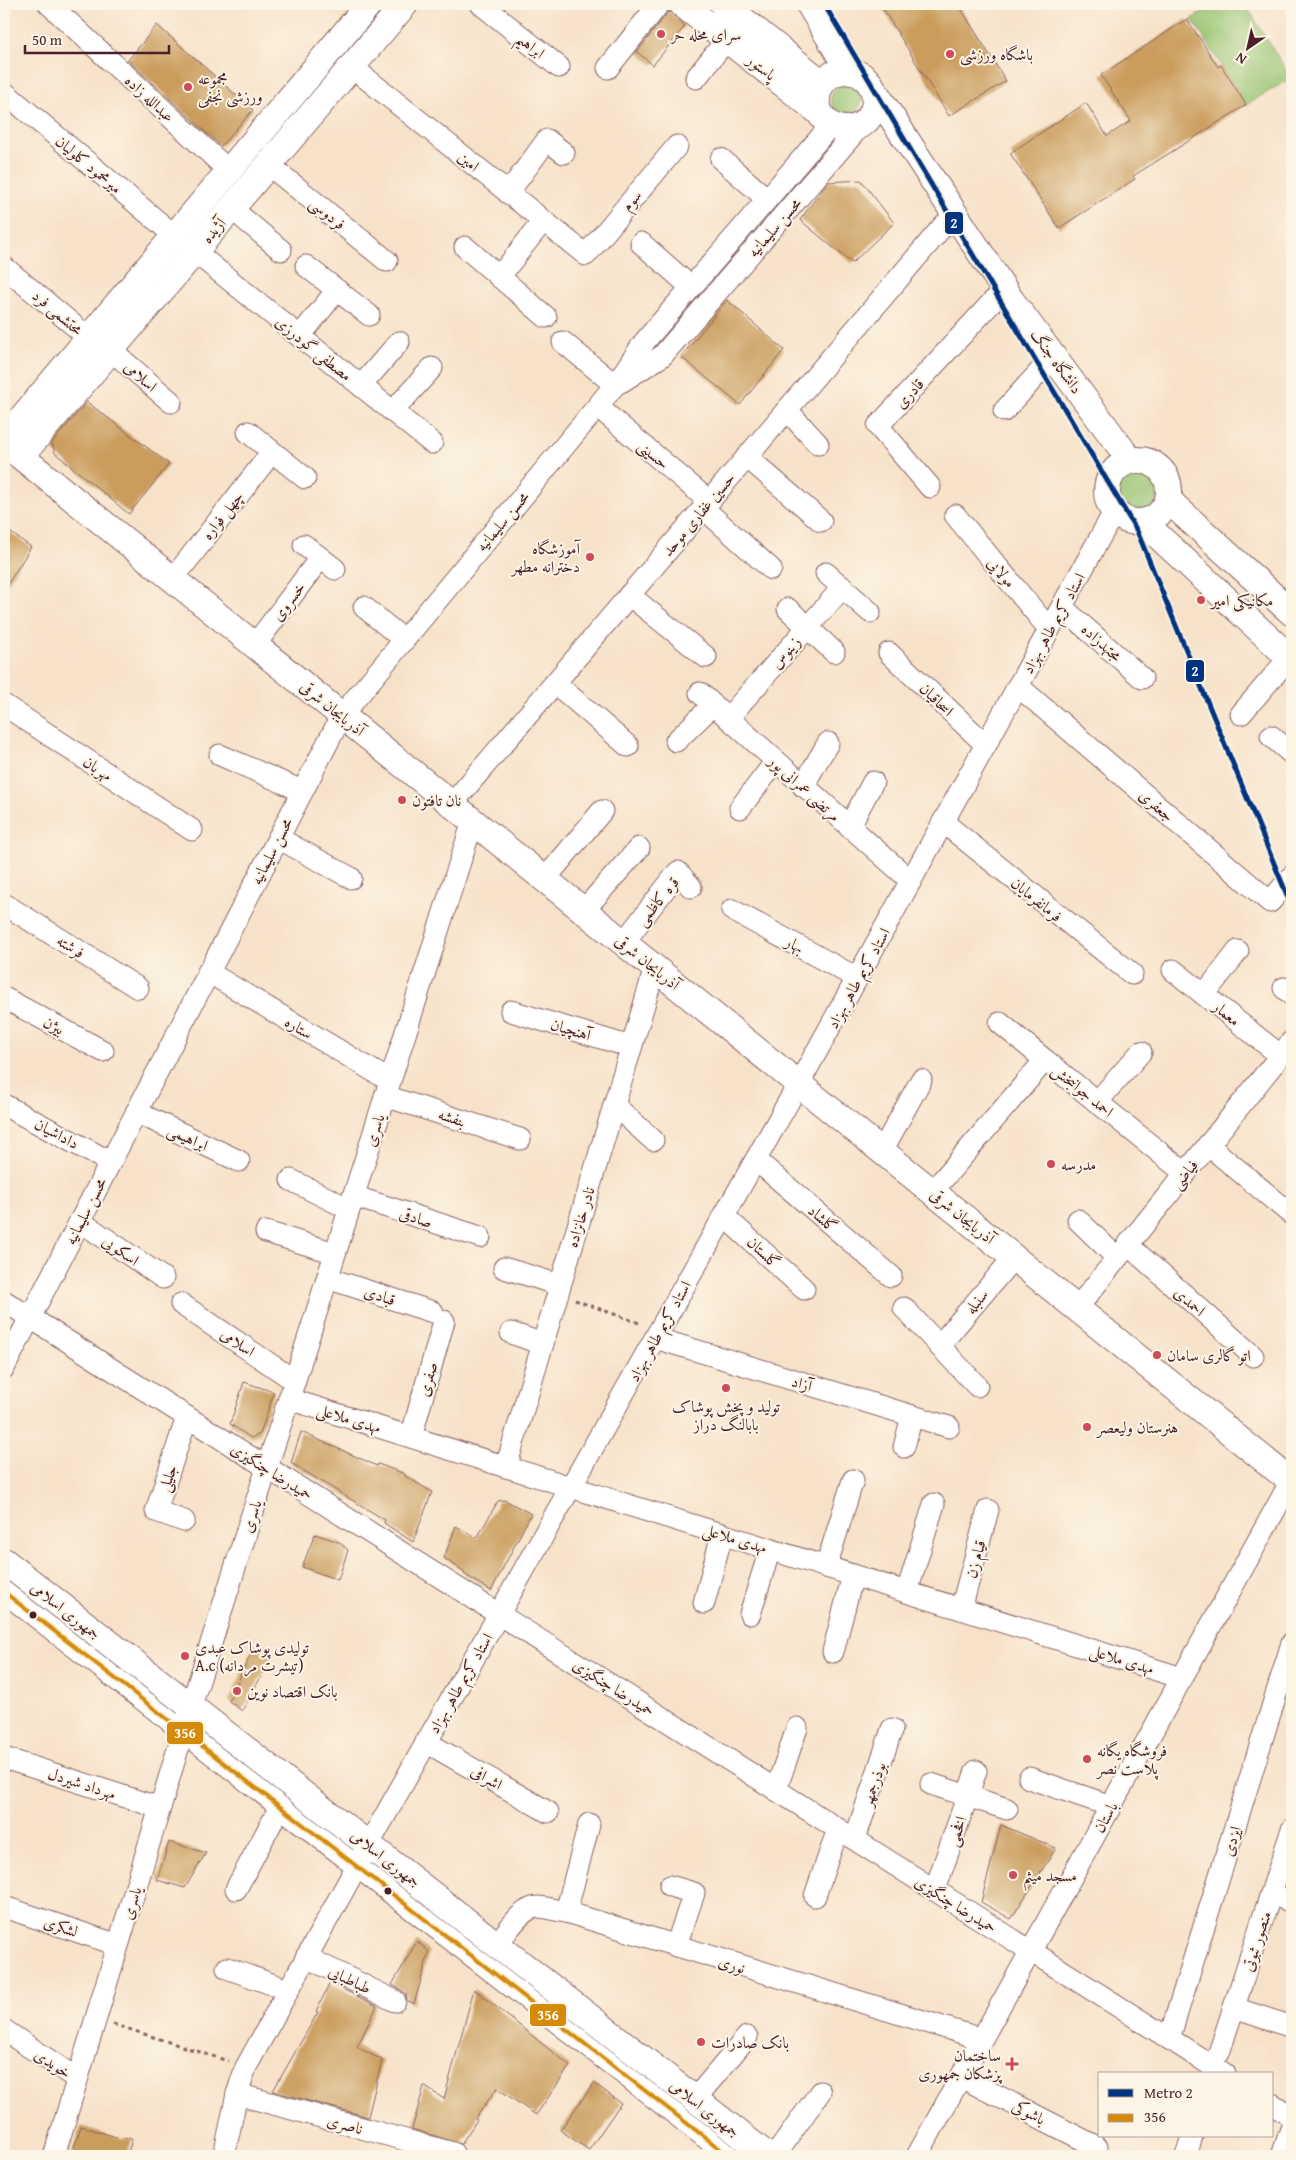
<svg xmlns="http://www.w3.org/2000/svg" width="1296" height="2160" font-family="'Gentium Book Plus',Amiri,serif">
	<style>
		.green { fill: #99c573; stroke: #72724f }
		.building { fill: #ca9d5d }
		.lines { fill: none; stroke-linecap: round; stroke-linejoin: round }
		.minor-casing { stroke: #876362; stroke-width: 23 }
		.major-casing { stroke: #876362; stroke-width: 28 }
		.path { stroke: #876362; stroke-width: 3; stroke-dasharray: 4 4; stroke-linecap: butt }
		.minor { stroke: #fff; stroke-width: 21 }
		.major { stroke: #fff; stroke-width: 26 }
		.bus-1-casing { stroke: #fcf5e5; stroke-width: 8 }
		.bus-1 { stroke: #d48b09; stroke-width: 4 }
		.metro-1-casing { stroke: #fcf5e5; stroke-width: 9 }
		.metro-1 { stroke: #003380; stroke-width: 5 }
		.poi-dot { fill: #d1495b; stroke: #fcf5e5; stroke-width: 2 }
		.bus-dot { fill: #4a1f2b; stroke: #fcf5e5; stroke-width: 2 }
		.labels { text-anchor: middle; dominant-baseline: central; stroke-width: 4; stroke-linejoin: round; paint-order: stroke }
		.poi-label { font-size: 16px; fill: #4a1f2b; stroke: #fcf5e5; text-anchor: start }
		.street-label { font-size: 16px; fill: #4a1f2b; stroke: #fcf5e5 }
		.line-badge { stroke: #fcf5e5; stroke-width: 2 }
		.badge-label { font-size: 14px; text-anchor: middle; font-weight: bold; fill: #fff }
	</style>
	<rect width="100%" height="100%" fill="#fcf5e5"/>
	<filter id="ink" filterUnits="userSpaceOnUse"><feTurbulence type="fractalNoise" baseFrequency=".02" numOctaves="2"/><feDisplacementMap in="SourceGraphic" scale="10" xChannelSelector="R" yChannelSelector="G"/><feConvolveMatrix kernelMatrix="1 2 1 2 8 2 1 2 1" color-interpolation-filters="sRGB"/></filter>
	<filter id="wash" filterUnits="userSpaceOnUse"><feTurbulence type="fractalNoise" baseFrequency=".0096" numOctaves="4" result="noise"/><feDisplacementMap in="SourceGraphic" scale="20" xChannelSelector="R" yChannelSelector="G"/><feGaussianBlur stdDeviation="1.12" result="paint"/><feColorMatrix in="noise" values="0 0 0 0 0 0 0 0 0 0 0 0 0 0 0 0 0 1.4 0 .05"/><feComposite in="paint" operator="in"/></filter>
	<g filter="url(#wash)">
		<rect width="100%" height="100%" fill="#f7e2c9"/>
		<g class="green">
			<polygon points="1216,4 1245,4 1291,78 1246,105 1192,19"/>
			<circle cx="846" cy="100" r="15"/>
			<circle cx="1138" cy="492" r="20"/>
		</g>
		<g id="blocks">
			<g class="building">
				<polygon points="880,4 958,4 1006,81 949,116"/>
				<polygon points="669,11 685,26 653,65 637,52"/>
				<polygon points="1187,19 1218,67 1221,65 1246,105 1133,176 1135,179 1059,228 1010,153 1086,103 1107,136 1131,121 1101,75"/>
				<polygon points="157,25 253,110 221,146 128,60"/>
				<polygon points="861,180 894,223 852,263 800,220 828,182"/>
				<polygon points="727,300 784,350 740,405 681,357"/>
				<polygon points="87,402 169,464 129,514 55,453 52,443"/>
				<polygon points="4,528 31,547 4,590"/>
				<polygon points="244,1382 274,1392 260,1434 251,1438 230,1424"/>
				<polygon points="301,1432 377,1466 378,1464 405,1474 405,1476 432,1492 413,1542 384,1523 385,1520 291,1463"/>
				<polygon points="505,1500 531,1514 491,1591 464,1574 465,1572 444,1558 456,1526 477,1538 498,1501"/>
				<polygon points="315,1534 339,1542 348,1550 338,1580 302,1567"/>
				<polygon points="254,1647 273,1655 242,1711 229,1701"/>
				<polygon points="1001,1825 1056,1848 1011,1919 981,1902"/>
				<polygon points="169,1842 206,1853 185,1888 157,1880"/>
				<polygon points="417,1941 429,1952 414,2004 407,2000 406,1994 401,1990 392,1985"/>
				<polygon points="330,1983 377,2006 357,2047 382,2060 368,2117 273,2091 318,2012 316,2011"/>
				<polygon points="474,1989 570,2066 536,2115 497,2088 475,2119 477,2120 461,2144 412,2129 424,2086 444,2099"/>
				<polygon points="594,2083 621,2103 589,2150 560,2130"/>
				<polygon points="81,2126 116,2137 132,2139 127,2156 71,2156"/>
			</g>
		</g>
	</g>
	<g filter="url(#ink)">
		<use href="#blocks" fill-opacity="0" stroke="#876362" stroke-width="1"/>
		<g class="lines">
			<defs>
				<g id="minor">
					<polyline points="49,4 229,171"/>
					<polyline points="481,4 559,67"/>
					<polyline points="352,67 586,255 677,146"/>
					<polyline points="608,68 659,4"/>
					<polyline points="696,78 727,39"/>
					<polyline points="4,92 175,236 432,443"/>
					<polyline points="721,159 767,199"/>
					<polyline points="269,165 387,261"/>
					<polyline points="508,193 547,140 564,153"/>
					<polyline points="232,209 281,250"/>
					<polyline points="641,243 691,287"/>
					<polyline points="465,247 546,317"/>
					<polyline points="306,266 369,315"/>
					<polyline points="4,267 89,338"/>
					<polyline points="499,277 543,221"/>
					<polyline points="300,336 337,290"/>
					<polyline points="563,342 615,385"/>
					<polyline points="111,350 171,402"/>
					<polyline points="621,382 662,356 862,124"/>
					<polyline points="361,386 399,342"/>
					<polyline points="598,407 709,501"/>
					<polyline points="787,410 818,444"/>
					<polyline points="393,411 432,368"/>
					<polyline points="1004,411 1043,368"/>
					<polyline points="248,432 305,478"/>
					<polyline points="747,457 821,521"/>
					<polyline points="930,487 878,426 994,300"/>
					<polyline points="703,508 771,569"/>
					<polyline points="955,515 1049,629"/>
					<polyline points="304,545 335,569"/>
					<polyline points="826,573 870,612"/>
					<polyline points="173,579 272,452"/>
					<polyline points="629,595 706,657"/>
					<polyline points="364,607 404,640"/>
					<polyline points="1062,607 1142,678"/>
					<polyline points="788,609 834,652"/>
					<polyline points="255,645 320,558"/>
					<polyline points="889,653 986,745"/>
					<polyline points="555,683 628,746"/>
					<polyline points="1018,686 1270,902 1292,876"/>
					<polyline points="700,693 911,881"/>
					<polyline points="4,705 192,830"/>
					<polyline points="1241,714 1289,658"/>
					<polyline points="728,718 843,587"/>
					<polyline points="1271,736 1292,754"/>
					<polyline points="676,741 713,705"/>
					<polyline points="220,755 302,791"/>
					<polyline points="803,786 828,743"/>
					<polyline points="452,804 944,225"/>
					<polyline points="740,808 776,761"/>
					<polyline points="943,822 1132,974"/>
					<polyline points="849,827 873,782"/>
					<polyline points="278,838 351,878"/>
					<polyline points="545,879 602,811"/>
					<polyline points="4,904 138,988"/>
					<polyline points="584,910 639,848"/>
					<polyline points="732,910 857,978"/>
					<polyline points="624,942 678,872 691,887"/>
					<polyline points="1173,970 1281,1056"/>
					<polyline points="208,972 390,1081"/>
					<polyline points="1284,988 1292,995"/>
					<polyline points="1204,995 1238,951"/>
					<polyline points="4,998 103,1051"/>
					<polyline points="511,1011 631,1047"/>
					<polyline points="1000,1023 1045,1060"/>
					<polyline points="385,1096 520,1139"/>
					<polyline points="1097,1102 1141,1052"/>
					<polyline points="4,1105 110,1162"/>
					<polyline points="614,1105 653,1140"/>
					<polyline points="136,1112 239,1161"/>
					<polyline points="1208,1145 1292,1215"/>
					<polyline points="882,1151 921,1080"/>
					<polyline points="756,1160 891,1276"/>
					<polyline points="291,1180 349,1209"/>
					<polyline points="933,1191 1045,1060 1185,1173"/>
					<polyline points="353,1196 480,1237"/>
					<polyline points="724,1216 804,1289"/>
					<polyline points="1078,1220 1117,1258"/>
					<polyline points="80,1221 163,1278"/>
					<polyline points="266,1232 335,1253"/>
					<polyline points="1128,1245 1253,1356"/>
					<polyline points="504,1268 560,1285"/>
					<polyline points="327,1278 433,1312"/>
					<polyline points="4,1301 1225,2074"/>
					<polyline points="181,1304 295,1381"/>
					<polyline points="904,1308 977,1386"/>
					<polyline points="1077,1308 1292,1041"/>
					<polyline points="511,1333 543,1344"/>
					<polyline points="655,1338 949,1427"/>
					<polyline points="939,1346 1014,1257"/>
					<polyline points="4,1368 342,715 615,385 645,341 831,125"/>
					<polyline points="289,1399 1182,1678"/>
					<polyline points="411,1437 444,1321"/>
					<polyline points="904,1447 912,1416"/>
					<polyline points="506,1467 655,968"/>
					<polyline points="184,1521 156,1511 187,1417"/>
					<polyline points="826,1567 853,1480"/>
					<polyline points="4,1592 729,2156"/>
					<polyline points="907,1592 934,1504"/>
					<polyline points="704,1603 722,1534"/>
					<polyline points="961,1609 988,1510"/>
					<polyline points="750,1614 770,1549"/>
					<polyline points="833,1652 853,1575"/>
					<polyline points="426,1742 548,1812"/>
					<polyline points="4,1758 160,1808"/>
					<polyline points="1029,1778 1111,1806"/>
					<polyline points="931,1784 1007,1809"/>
					<polyline points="776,1790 797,1728"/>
					<polyline points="855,1839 892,1729"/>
					<polyline points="670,1886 694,1893 676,1946"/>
					<polyline points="236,1889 280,1807"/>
					<polyline points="935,1890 976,1771"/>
					<polyline points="1271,1894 1292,1902"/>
					<polyline points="815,1896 838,1829"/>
					<polyline points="4,1907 118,1945"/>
					<polyline points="566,1912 589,1824"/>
					<path d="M497,1944c10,-11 24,-37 41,-37 9,0 19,4 28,5l416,127"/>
					<polyline points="306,1957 395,2001"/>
					<polyline points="227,1968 288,1990"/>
					<polyline points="1234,2008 1292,2027"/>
					<polyline points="4,2030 77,2079"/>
					<polyline points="1169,2039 1292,1643"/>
					<polyline points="1219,2053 1292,1829"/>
					<polyline points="961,2077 1097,2147"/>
					<polyline points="237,2094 453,2153"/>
					<polyline points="695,2099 747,2037"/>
					<polyline points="1272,2104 1292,2117"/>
					<polyline points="54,2156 191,1706 473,821"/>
					<polyline points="224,2156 237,2094 246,2067 369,1844 807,1069 1114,512"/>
					<polyline points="775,2156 820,2092"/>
					<polyline points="917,2156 1291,1481"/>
					<polyline points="1186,2156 1192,2136"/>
					<polyline points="1282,2156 1292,2126"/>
				</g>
				<g id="major">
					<polyline points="682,4 819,112"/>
					<polyline points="723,4 822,83"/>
					<polyline points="809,4 850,72"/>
					<circle cx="846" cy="100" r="29"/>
					<polyline points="870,84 1011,300 1130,460"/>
					<polyline points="4,439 369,4"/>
					<polyline points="4,443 1292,1482"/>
					<polyline points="21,456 405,4"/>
					<circle cx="1138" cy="491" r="31"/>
					<polyline points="1168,500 1292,613"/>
					<polyline points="1143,522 1292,660"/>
					<polyline points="4,1561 768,2156"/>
				</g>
			</defs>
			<use href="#minor" class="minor-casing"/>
			<use href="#major" class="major-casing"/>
			<g class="path">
				<polyline points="575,1300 642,1324"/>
				<polyline points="113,2024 228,2061"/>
			</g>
			<use href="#minor" class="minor"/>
			<use href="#major" class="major"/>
			<defs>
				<polyline id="bus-1" points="4,1592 729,2156"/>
			</defs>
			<use href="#bus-1" class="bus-1-casing"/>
			<use href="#bus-1" class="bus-1"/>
			<defs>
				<polyline id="metro-1" points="824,4 1137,531 1292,907"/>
			</defs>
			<use href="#metro-1" class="metro-1-casing"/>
			<use href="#metro-1" class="metro-1"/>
		</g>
	</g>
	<g class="poi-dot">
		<circle cx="661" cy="34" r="5"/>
		<circle cx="950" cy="54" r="5"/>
		<circle cx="188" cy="87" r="5"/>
		<circle cx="590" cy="557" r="5"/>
		<circle cx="1201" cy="600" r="5"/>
		<circle cx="402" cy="800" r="5"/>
		<circle cx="1051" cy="1164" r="5"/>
		<circle cx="1157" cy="1355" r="5"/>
		<circle cx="726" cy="1388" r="5"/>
		<circle cx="1087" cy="1427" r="5"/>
		<circle cx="185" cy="1656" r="5"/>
		<circle cx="237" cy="1691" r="5"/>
		<circle cx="1087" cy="1759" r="5"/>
		<circle cx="1013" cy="1875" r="5"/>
		<circle cx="701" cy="2042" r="5"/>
		<path d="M1009.5 2056.5h5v5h5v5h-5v5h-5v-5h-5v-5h5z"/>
	</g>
	<g class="bus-dot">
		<circle cx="33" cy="1615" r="4.5"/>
		<circle cx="388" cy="1891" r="4.5"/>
	</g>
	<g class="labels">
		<g class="poi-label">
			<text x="671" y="34">سرای محله حر</text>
			<text x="960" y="54">باشگاه ورزشی</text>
			<text x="198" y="78">مجموعه<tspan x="198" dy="18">ورزشی نجفی</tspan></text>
			<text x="580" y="548" text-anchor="end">آموزشگاه<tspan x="580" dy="18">دخترانه مطهر</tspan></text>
			<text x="1211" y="600">مکانیکی امیر</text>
			<text x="412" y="800">نان تافتون</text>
			<text x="1061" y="1164">مدرسه</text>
			<text x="1167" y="1355">اتو گالری سامان</text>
			<text x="726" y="1406" text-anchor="middle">تولید و پخش پوشاک<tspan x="726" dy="18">بابالنگ دراز</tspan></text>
			<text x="1097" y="1427">هنرستان ولیعصر</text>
			<text x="195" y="1647">تولیدی پوشاک عبدی<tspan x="195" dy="18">A.c (تیشرت مردانه)</tspan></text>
			<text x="247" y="1691">بانک اقتصاد نوین</text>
			<text x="1097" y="1750">فروشگاه یگانه<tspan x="1097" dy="18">پلاست نصر</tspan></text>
			<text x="1023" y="1875">مسجد میثم</text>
			<text x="711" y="2042">بانک صادرات</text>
			<text x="1001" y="2055" text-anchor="end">ساختمان<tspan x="1001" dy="18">پزشکان جمهوری</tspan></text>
		</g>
		<g class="street-label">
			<text transform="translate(531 45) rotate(39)">ابراهیم</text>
			<text transform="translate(762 67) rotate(38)">پاستور</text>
			<text transform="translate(150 98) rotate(43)">عبدالله زاده</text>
			<text transform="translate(469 161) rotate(39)">امین</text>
			<text transform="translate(89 164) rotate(40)">میرمحمود کلولیان</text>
			<text transform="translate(631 200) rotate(-50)">سوم</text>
			<text transform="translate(328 213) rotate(39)">فردوسی</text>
			<text transform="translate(774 227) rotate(-49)">محسن سلیمانیه</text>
			<text transform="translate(213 230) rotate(-50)">آژیده</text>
			<text transform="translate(58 312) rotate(40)">محتشمی فرد</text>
			<text transform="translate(314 348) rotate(39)">مصطفی گودرزی</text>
			<text transform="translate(1057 361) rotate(54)">دانشگاه جنگ</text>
			<text transform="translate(141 376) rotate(41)">اسلامی</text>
			<text transform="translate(909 393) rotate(-47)">قادری</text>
			<text transform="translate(654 454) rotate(40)">حسینی</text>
			<text transform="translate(698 514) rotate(-50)">حسین غفاری موحد</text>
			<text transform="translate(222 515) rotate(-52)">چهل فواره</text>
			<text transform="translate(502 521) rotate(-50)">محسن سلیمانیه</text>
			<text transform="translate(1002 572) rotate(50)">مولایی</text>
			<text transform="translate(288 601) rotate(-53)">خسروی</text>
			<text transform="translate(1053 623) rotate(-61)">استاد کریم طاهر بهزاد</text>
			<text transform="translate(1102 642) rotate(42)">مجتهدزاده</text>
			<text transform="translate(785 652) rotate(-49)">زینوس</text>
			<text transform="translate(937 699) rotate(44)">اسحاقیان</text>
			<text transform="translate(333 708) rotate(39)">آذربایجان شرقی</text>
			<text transform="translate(98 768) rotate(34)">مهربان</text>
			<text transform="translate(805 788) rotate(42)">مرتضی عمرانی پور</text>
			<text transform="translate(1157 805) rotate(41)">جعفری</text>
			<text transform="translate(271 851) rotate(-63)">محسن سلیمانیه</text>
			<text transform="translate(1037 899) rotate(39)">فرمانفرمایان</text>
			<text transform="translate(657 901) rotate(-51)">قره کاظمی</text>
			<text transform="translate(795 944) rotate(28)">بهار</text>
			<text transform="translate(71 946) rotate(32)">فرشته</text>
			<text transform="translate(648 962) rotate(39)">آذربایجان شرقی</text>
			<text transform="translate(858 978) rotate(-61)">استاد کریم طاهر بهزاد</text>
			<text transform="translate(1227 1013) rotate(39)">معمار</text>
			<text transform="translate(54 1025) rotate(28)">بیژن</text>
			<text transform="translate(299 1027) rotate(31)">ستاره</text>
			<text transform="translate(571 1029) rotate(17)">آهنچیان</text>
			<text transform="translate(1083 1090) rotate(39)">احمد جوانبخش</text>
			<text transform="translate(452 1117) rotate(18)">بنفشه</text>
			<text transform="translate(374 1130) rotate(-72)">یاسری</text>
			<text transform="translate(57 1133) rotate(28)">داداشیان</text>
			<text transform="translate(188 1137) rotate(25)">ابراهیمی</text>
			<text transform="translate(1184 1174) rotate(-51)">فیاضی</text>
			<text transform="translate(85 1211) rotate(-63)">محسن سلیمانیه</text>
			<text transform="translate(963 1216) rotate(39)">آذربایجان شرقی</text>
			<text transform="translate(416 1217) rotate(18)">صادقی</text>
			<text transform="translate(580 1217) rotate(-73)">نادر خانزاده</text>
			<text transform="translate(823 1218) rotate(41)">گلشاد</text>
			<text transform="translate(121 1250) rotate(35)">اسکویی</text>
			<text transform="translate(764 1252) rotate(43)">گلستان</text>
			<text transform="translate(380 1295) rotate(18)">قبادی</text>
			<text transform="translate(976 1301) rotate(-50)">سنبله</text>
			<text transform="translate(1190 1301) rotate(42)">احمدی</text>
			<text transform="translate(659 1331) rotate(-61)">استاد کریم طاهر بهزاد</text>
			<text transform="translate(238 1342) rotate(34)">اسلامی</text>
			<text transform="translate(427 1379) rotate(-74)">صفری</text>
			<text transform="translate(802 1383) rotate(17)">آزاد</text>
			<text transform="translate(349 1418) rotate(17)">مهدی ملاعلی</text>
			<text transform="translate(272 1471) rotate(32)">حمیدرضا چنگیزی</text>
			<text transform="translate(167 1478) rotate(-71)">جلیلی</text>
			<text transform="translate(251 1516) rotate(-72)">یاسری</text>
			<text transform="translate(735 1538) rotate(17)">مهدی ملاعلی</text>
			<text transform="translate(975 1559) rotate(-75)">قیام زن</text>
			<text transform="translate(66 1610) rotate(38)">جمهوری اسلامی</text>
			<text transform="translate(1122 1659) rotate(17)">مهدی ملاعلی</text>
			<text transform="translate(460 1683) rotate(-60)">استاد کریم طاهر بهزاد</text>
			<text transform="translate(614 1687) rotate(32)">حمیدرضا چنگیزی</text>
			<text transform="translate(487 1777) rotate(30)">اشرافی</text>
			<text transform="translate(82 1783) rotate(18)">مهرداد شیردل</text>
			<text transform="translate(873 1784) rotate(-71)">بوذرجمهر</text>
			<text transform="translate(1105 1817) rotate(-61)">باستان</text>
			<text transform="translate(956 1831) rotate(-71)">افخمی</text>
			<text transform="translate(1231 1841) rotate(-73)">ایزدی</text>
			<text transform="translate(386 1858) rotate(38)">جمهوری اسلامی</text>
			<text transform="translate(131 1903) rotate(-73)">یاسری</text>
			<text transform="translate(956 1904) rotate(32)">حمیدرضا چنگیزی</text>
			<text transform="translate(61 1926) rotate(18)">لشکری</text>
			<text transform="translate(1256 1941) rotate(-72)">منصور ثبوتی</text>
			<text transform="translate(732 1964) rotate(17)">نوری</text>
			<text transform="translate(350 1979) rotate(26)">طباطبایی</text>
			<text transform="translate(53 2063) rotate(33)">خویدی</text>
			<text transform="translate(705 2108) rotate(38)">جمهوری اسلامی</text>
			<text transform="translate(1029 2112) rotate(27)">باشوکی</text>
			<text transform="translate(345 2124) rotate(15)">ناصری</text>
		</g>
	</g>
	<g class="line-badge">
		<rect x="944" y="211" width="20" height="24" rx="5" fill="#003380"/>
		<rect x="1185" y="659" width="20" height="24" rx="5" fill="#003380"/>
		<rect x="166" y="1721" width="38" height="24" rx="5" fill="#d48b09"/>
		<rect x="529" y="2003" width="38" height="24" rx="5" fill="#d48b09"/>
	</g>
	<g class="badge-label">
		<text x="954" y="228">2</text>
		<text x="1195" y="676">2</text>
		<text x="185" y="1738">356</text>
		<text x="548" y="2020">356</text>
	</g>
	<rect width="1296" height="2160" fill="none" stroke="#fcf5e5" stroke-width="20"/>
	<rect x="1098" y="2072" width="175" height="65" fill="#fcf5e5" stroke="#b59f9b"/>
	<rect x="1108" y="2089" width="25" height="8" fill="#003380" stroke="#b59f9b"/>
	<text x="1144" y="2098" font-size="15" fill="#4a1f2b">Metro 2</text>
	<rect x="1108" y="2114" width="25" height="8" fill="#d48b09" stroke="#b59f9b"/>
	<text x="1144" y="2122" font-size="15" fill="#4a1f2b">356</text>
	<g transform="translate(1248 48) rotate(214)" stroke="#fcf5e5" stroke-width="4" paint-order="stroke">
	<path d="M0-4L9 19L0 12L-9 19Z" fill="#4a1f2b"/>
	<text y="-8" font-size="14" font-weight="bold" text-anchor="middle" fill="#4a1f2b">N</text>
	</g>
	<path d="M25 45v8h144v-8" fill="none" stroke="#4a1f2b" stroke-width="2.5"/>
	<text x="32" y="45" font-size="15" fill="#4a1f2b" stroke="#fcf5e5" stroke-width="4" paint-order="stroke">50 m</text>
</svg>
